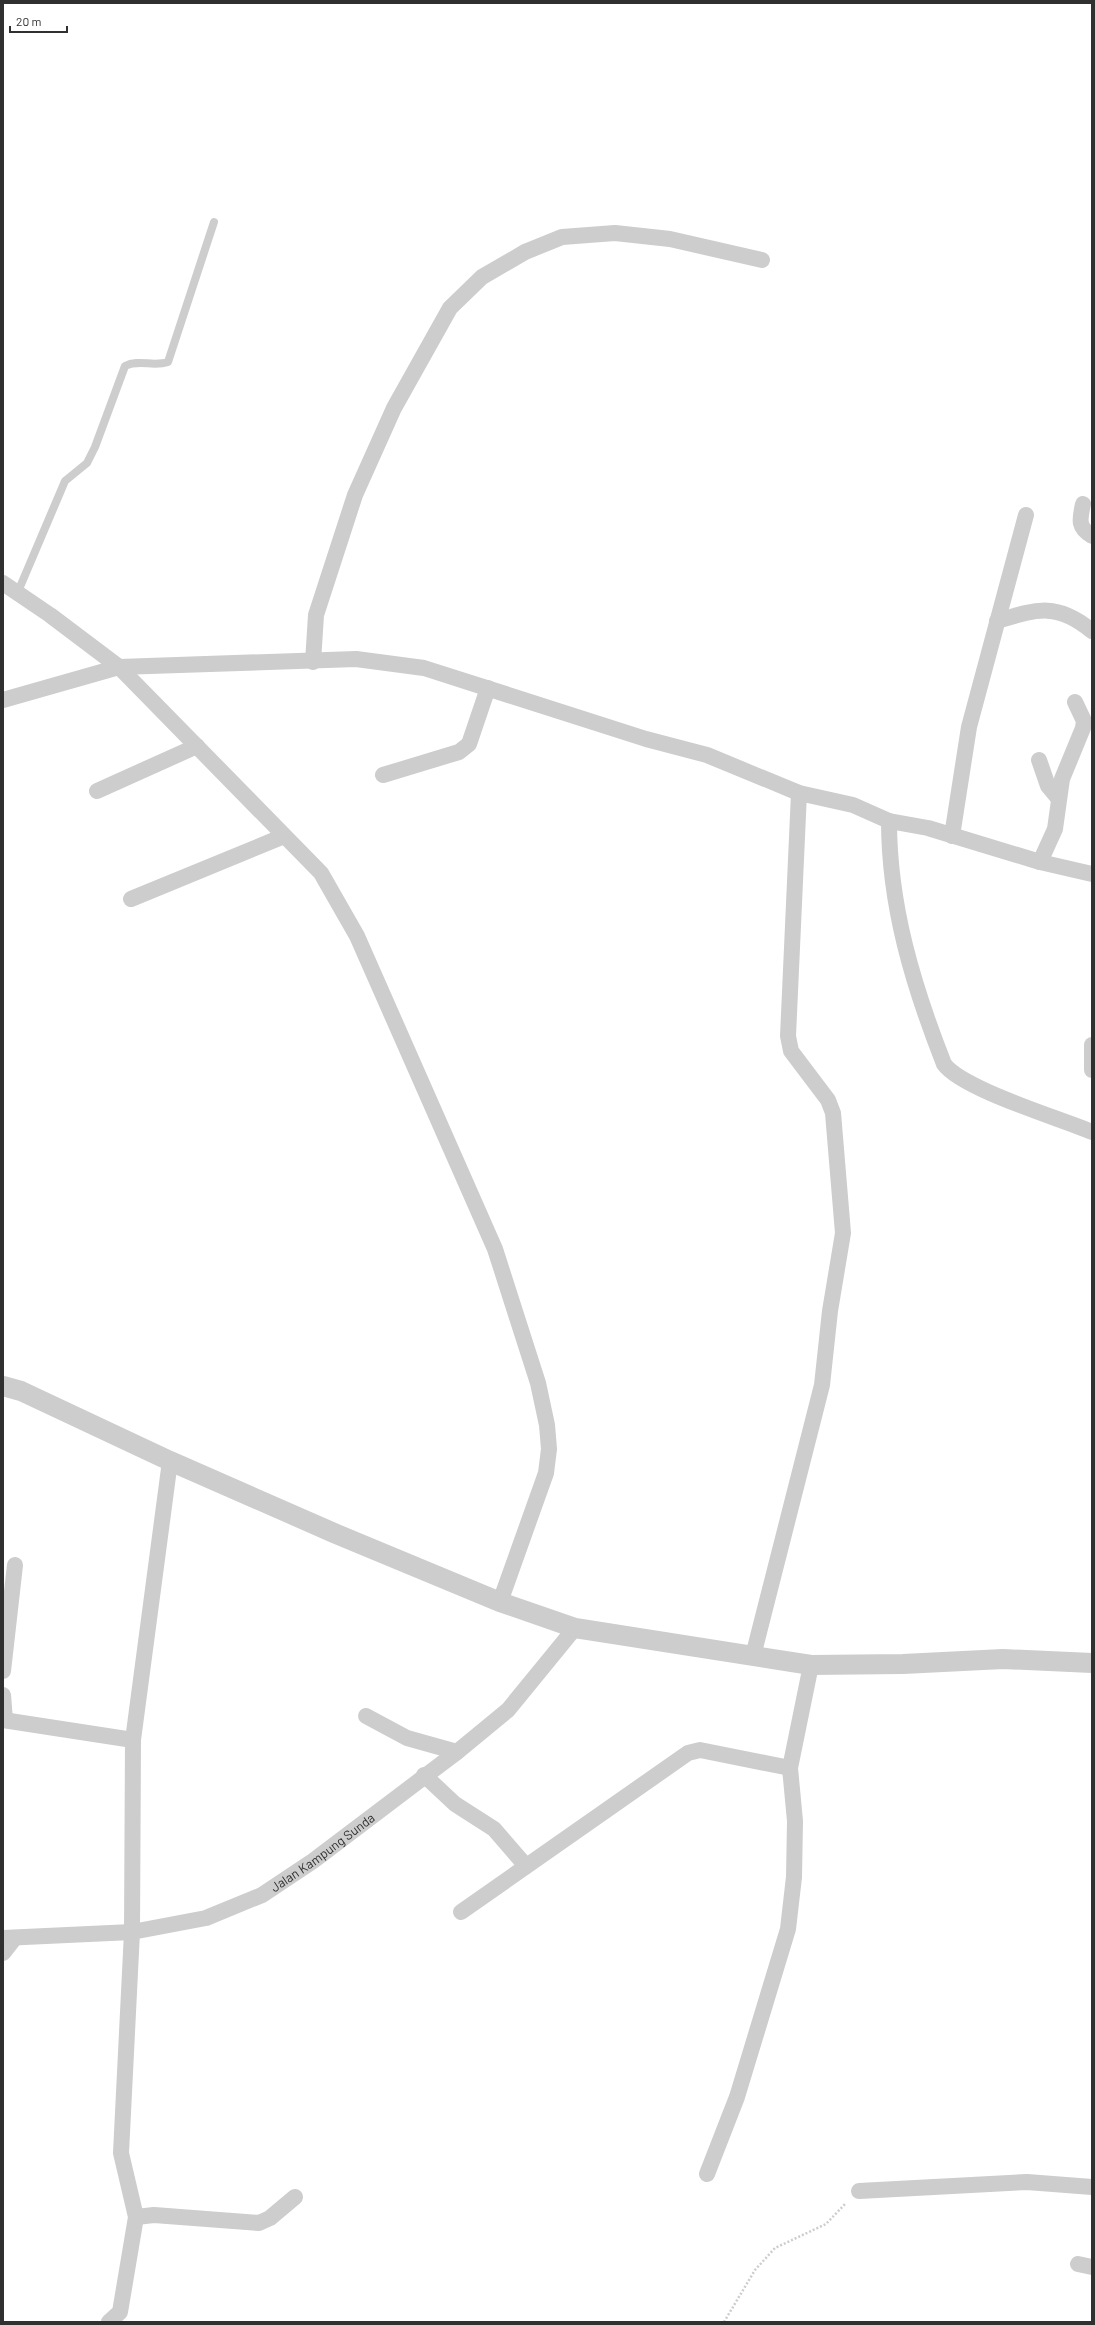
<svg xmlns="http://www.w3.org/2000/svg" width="1095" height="2325" font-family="Barlow,sans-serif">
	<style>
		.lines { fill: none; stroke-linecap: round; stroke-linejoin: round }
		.path { stroke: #cdcdcd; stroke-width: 2.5; stroke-dasharray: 2 2; stroke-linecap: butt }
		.service { stroke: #cdcdcd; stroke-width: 8 }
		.minor { stroke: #cdcdcd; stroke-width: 16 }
		.tertiary { stroke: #cdcdcd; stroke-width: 20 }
		.labels { text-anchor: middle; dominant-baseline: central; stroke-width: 4; stroke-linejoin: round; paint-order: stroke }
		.street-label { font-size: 13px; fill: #303030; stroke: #fff }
	</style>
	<rect width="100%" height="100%" fill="#fff"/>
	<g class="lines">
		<polyline class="path" points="724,2322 755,2270 775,2248 826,2224 846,2203"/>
		<path class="service" d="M17,594l48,-113 22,-18 8,-16 30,-81c14,-7 28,1 43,-4l46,-140"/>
		<g class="minor">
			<path d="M1083,504c-3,15 -6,23 9,32"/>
			<polyline points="3,583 50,615 119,667 321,873 357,936 495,1249 538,1383 547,1425 549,1449 546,1473 500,1602"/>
			<path d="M997,621c40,-12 60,-19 95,10"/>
			<polyline points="313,662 316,615 355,495 394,408 450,308 482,277 525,252 562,237 615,233 670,239 762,260"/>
			<polyline points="3,700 119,667 356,659 424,668 646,739 707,755 799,793 853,805 889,821"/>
			<polyline points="1039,760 1048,786 1058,798"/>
			<polyline points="383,775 459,752 469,744 488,688"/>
			<polyline points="97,791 197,746"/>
			<polyline points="952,836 969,727 1026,515"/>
			<polyline points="1040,862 1055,829 1062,779 1083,728 1084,721 1075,702"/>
			<path d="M1092,874l-52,-12 -112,-34 -39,-7c0,85 24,164 55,243 18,25 115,54 148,68"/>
			<polyline points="131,899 284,836"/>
			<polyline points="1092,1045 1092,1070"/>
			<polyline points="753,1656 822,1385 830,1311 843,1233 833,1113 828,1100 791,1051 788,1036 799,793"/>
			<polyline points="3,1671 15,1565"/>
			<polyline points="3,1695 5,1720"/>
			<polyline points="366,1716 407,1738 457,1752"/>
			<polyline points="3,1720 133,1740"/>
			<polyline points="424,1775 455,1804 494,1829 526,1866"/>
			<polyline points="461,1912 688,1753 700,1750 790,1768"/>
			<path id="s1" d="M3,1938l129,-6 74,-14 56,-23 51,-34 144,-109 51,-42 67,-82"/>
			<polyline points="3,1953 14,1939"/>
			<polyline points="707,2174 737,2097 788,1929 794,1877 795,1821 790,1768 811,1665"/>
			<polyline points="859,2191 1027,2182 1092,2187"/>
			<polyline points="136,2217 154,2215 259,2223 270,2218 295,2197"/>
			<polyline points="1078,2264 1092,2267"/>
			<polyline points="109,2322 120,2312 136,2217 121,2153 132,1932 133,1740 170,1461"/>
		</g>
		<polyline class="tertiary" points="3,1386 21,1391 170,1461 334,1533 500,1602 575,1628 811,1665 903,1664 1003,1659 1092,1663"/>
	</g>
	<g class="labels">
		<g class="street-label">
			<text stroke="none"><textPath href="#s1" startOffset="339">Jalan Kampung Sunda</textPath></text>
		</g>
	</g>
	<rect width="1095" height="2325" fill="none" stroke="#303030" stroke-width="8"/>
	<path d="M10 26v6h57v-6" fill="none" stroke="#303030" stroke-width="2"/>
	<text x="16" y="26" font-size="12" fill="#303030" stroke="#ffffff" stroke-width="3" paint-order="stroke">20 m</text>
</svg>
